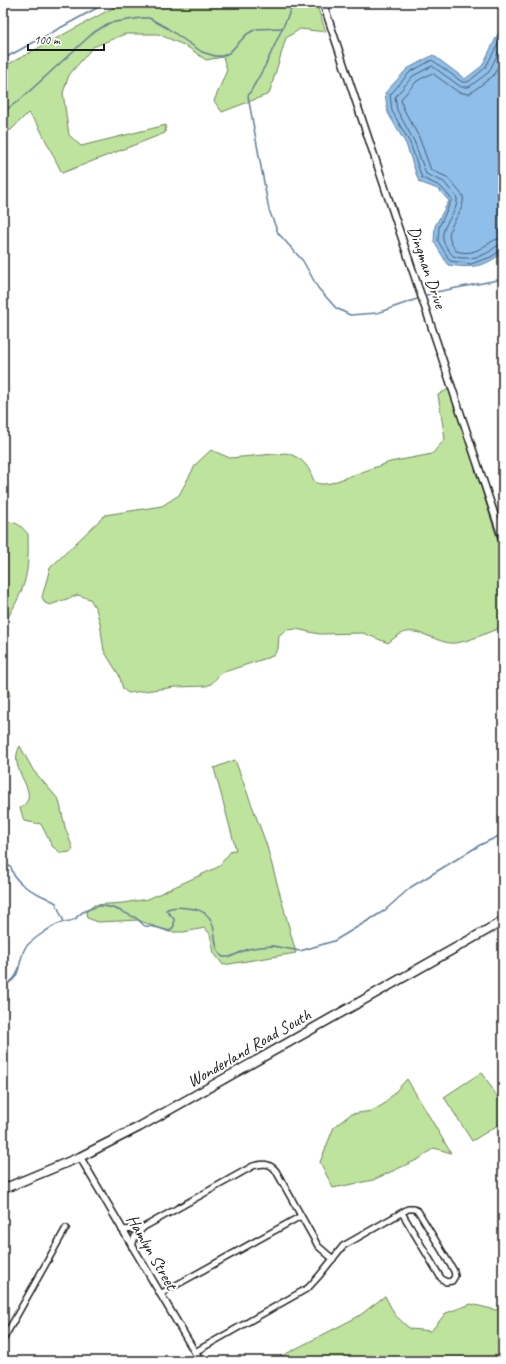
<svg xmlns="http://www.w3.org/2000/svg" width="506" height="1364" font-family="Caveat,sans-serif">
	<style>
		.green { fill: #bee39d; stroke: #6d805c }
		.water { fill: #8ebee9; stroke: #607d97 }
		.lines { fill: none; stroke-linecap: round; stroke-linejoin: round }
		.shore { stroke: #4a5d6e; stroke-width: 1 }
		.stream { stroke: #607d97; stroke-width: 1.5 }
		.minor-casing { stroke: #1c1c1c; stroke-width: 8 }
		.tertiary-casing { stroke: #1c1c1c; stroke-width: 9 }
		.primary-casing { stroke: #1c1c1c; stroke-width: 11 }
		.minor { stroke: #fff; stroke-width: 5 }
		.tertiary { stroke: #fff; stroke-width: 6 }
		.primary { stroke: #fff; stroke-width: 8 }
		.labels { text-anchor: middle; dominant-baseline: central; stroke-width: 4; stroke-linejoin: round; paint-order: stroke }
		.street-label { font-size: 17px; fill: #1c1c1c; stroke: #fff }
	</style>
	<rect width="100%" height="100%" fill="#fff"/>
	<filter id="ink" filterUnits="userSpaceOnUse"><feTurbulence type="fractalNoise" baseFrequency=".025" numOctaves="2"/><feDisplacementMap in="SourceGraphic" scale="8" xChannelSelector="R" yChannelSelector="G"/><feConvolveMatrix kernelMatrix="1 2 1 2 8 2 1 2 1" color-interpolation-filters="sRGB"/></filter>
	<g filter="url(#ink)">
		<g class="green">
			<polygon points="122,3 316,3 326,32 300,29 286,38 269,94 222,112 214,101 227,70 223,57 206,60 186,46 158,34 125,34 93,47 69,75 63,93 69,135 81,146 166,125 165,133 62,173 38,125 28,113 11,130 3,132 3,67"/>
			<path d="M450,388l53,169v70c-13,4 -34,15 -48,16 -17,2 -37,-18 -54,-9 -5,2 -9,6 -13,9l-25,-10 -44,1 -23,-5 -9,1 -8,5 -1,14 -5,7 -52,17 -10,11 -5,2 -30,1 -48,6 -5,-4 -4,-14 -15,-24 -4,-28 -4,-14 -6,-10 -12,-4 -28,10 -5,-2 -3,-6 8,-29 55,-53 57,-9 17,-11 17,-31 15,-14 19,8 56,-5c8,2 15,6 20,12 10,13 3,22 25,18l59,-21 42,-8 13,-15 -7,-44z"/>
			<path d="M8,522c10,0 14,5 20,12 1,39 -1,51 -21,85l-4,1v-95z"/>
			<polygon points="3,668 10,696 3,698"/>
			<path d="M20,746l13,24 26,30 6,27 8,22 -2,3 -10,1 -9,-7 -11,-22 -17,-3 -4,-13c25,-15 -15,-37 0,-62z"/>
			<polygon points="235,760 266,843 296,953 223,965 214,953 210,934 205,928 184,932 169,932 138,920 98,922 87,918 86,912 94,905 123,903 148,899 218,867 232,850 236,850 214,768"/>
			<polygon points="482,1072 503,1106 503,1122 472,1141 444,1097"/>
			<polygon points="407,1079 451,1153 434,1148 419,1159 373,1180 333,1188 320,1162 334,1127 351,1114 372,1111 384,1104"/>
			<polygon points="385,1296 395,1315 410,1329 431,1331 446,1313 471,1304 496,1310 503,1306 503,1361 272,1361 359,1316"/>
		</g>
		<path class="water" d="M503,30v222c-19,16 -31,16 -55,13l-14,-23 1,-16 14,-25 -11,-12 -19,-7 -13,-38 -18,-31 -3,-20 22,-24 26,-14 32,24 17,-13 16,-32z"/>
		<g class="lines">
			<g class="shore">
				<polyline points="503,35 485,68 468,82 462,82 432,60 410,72 390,95 392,111 410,143 422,178 440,186 452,199 439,227 438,241 450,261 471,264 491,257 503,249"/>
				<path d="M503,43l-14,29 -20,15h-8l-29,-21 -19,10 -18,21 2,13 17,31 12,33 18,8 13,16c2,15 -17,26 -14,42 1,5 7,12 10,16 11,4 26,2 36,-4 5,-4 8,-7 14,-8"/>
				<path d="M503,57l-10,19 -24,18 -11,-2 -26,-19 -15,8 -16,18 2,9 16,29 12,33 16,7 16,19c3,16 -18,30 -13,44 1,4 4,7 6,11 24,7 30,-12 47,-13"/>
			</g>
			<g class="stream">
				<polyline points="294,3 265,66 248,96 269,210 278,233 303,261 318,288 336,308 350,315 377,313 420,298"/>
				<polyline points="3,59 106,3"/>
				<polyline points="3,112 21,99 93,33 109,23 141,18 149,18 167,28 202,52 215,56 222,56 229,53 247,34 256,29 282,28"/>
				<polyline points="424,296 436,292 503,279"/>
				<path d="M3,863l8,4c4,21 29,26 45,36l8,19"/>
				<path d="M3,986c20,-8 14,-23 22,-38 5,-7 27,-22 35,-25 4,-2 11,-1 15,-4 2,-1 2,-3 4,-4 4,-4 17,-9 22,-9 12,0 24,7 35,12 3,2 6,6 9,8 10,0 16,3 25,5l4,-5v-7l-8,-9c6,-4 14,-3 21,-2 40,2 20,39 36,49h7l18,-8 12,-2 13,-1 27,5 34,-10 50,-30 27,-24 69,-42 23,-11"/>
			</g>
			<defs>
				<g id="minor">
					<path d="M122,1230l14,-1 8,-2 109,-61c10,-3 17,-3 23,5l42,75 15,13"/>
					<polyline points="132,1247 135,1236 143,1228"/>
					<polyline points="160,1294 301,1216"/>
					<polyline points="3,1340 66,1228"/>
					<polyline points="195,1352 308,1288 319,1276 343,1246 408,1209 414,1209 418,1211 454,1271 455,1276 452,1281 446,1282 441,1278 402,1213"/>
				</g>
				<g id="tertiary">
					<polyline points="323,3 503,540"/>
					<polyline points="80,1157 200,1361"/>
				</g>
				<polyline id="primary" points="3,1189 80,1157 139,1127 503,921"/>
			</defs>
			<use href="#minor" class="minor-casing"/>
			<use href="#tertiary" class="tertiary-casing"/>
			<use href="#primary" class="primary-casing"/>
			<use href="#minor" class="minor"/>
			<use href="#tertiary" class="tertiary"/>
			<use href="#primary" class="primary"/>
		</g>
	</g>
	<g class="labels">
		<g class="street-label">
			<text transform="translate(427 267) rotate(71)">Dingman Drive</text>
			<text transform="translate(249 1048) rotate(-30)">Wonderland Road South</text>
			<text transform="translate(152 1252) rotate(60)">Hamlyn Street</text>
		</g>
	</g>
	<rect width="506" height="1364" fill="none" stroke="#fff" stroke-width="16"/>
	<rect x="8" y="8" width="490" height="1348" fill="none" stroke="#1c1c1c" stroke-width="1.5" filter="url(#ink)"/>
	<path d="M28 44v6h76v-6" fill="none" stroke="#1c1c1c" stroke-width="2"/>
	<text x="34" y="44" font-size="12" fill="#1c1c1c" stroke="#ffffff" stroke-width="3" paint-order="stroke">100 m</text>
</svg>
